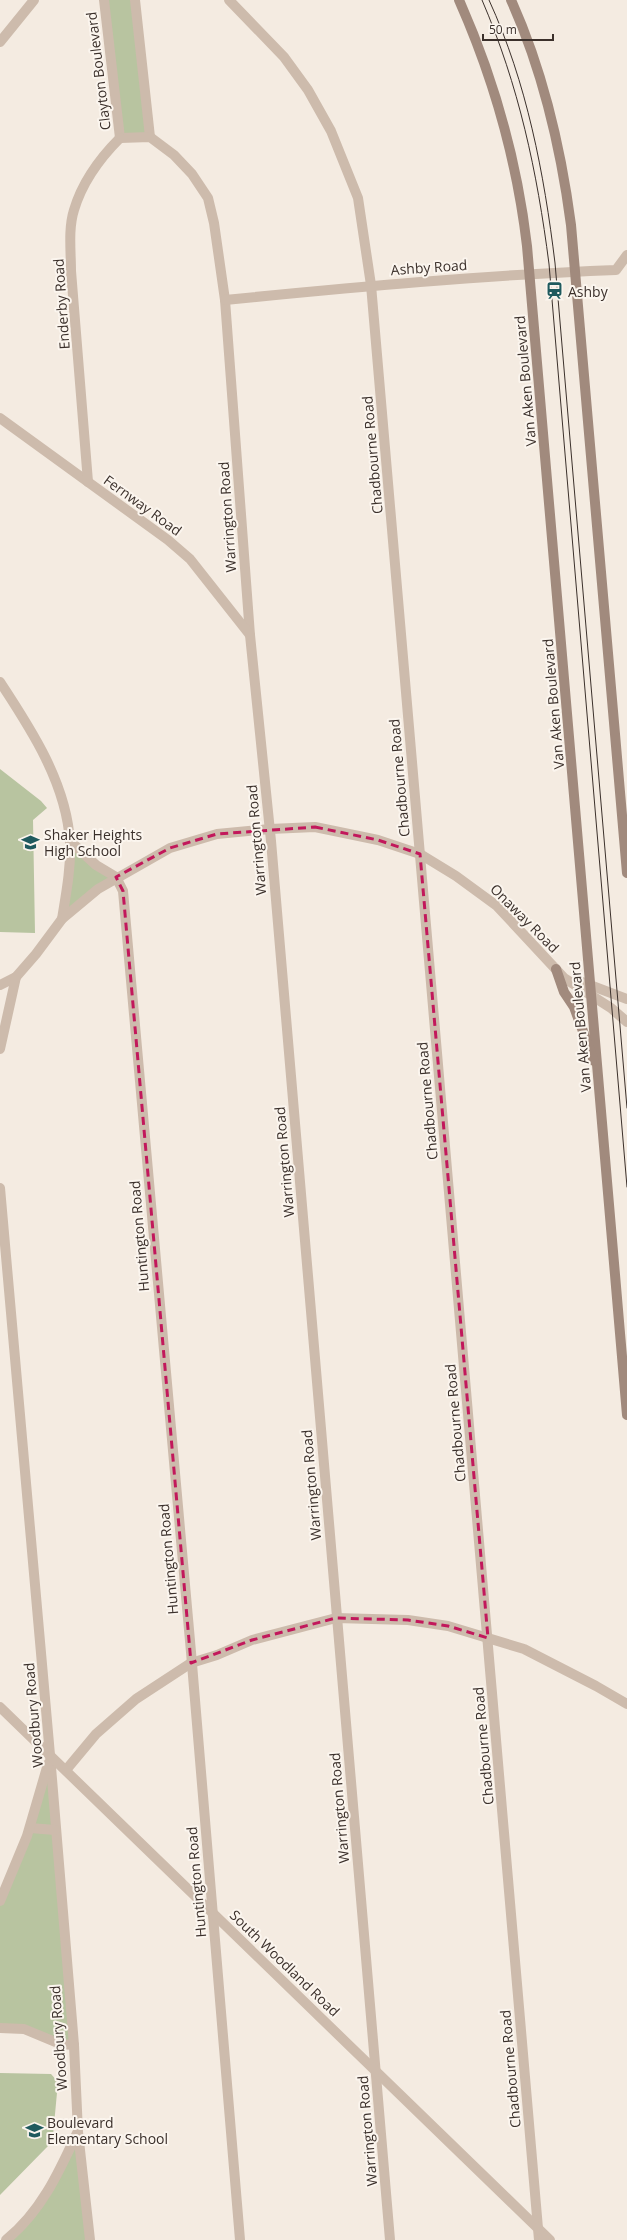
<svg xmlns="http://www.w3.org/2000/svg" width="627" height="2240" font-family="'Open Sans',sans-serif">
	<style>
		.green { fill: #b8c4a0 }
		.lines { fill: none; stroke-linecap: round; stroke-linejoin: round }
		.minor { stroke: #cdbbac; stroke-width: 10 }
		.tertiary { stroke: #cdbbac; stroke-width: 10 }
		.secondary { stroke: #a18a7d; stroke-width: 10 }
		.tram { stroke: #3b302b; stroke-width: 1 }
		.marked { fill: none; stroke: #c2185b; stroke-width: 3; stroke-dasharray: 8 5; stroke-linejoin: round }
		.labels { text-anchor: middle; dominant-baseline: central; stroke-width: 4; stroke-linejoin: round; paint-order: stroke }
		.street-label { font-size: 14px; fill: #3b302b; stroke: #fbf5ee }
		.poi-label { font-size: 14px; fill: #3b302b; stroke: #fbf5ee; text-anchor: start }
	</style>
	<rect width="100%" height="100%" fill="#f4ebe1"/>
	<g class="green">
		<polygon points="104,0 135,0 150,137 120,138"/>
		<polygon points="0,769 41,801 47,808 33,820 35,933 0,932"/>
		<polygon points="70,841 116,877 62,919"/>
		<polygon points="50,1755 74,2045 0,2028 0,1901"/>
		<polygon points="0,2073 51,2074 58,2082 52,2146 48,2146 0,2195"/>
		<polygon points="78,2132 90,2240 6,2240 27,2220"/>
	</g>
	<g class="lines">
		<g class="minor">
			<polyline points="104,0 120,138"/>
			<polyline points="135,0 150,137"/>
			<polyline points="229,0 284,57 308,90 331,131 358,198 371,285 539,2240"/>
			<polyline points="0,42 34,0"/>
			<polyline points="120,138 150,137 174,155 192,174 208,198 214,223 225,300 250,635 271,841 390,2240"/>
			<path d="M225,300c130,-13 260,-25 391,-30l11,-15"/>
			<polyline points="0,418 168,540 190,559 250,635"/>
			<path d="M88,482l-17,-211c0,-19 -3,-42 3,-61 8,-27 27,-53 46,-72"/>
			<path d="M0,682c31,47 67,102 70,161 1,25 -4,51 -8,76"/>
			<polyline points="70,841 96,865 116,877"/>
			<polyline points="116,877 123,891 191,1652 240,2240"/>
			<polyline points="582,982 627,999"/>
			<polyline points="0,985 16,977 36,954 62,919 98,889 170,848 217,834 270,829 315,827 378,840 420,854 456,876 497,906 564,978 611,1008 627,1022"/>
			<polyline points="0,1049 16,977"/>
			<polyline points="0,1188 50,1755 74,2045 78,2132 90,2240"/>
			<polyline points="66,1770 96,1734 136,1699 191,1663 217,1655 252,1640 336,1618 408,1620 448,1626 524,1649 596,1686 627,1704"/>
			<polyline points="30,1828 55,1830"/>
			<polyline points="0,1901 27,1836 48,1764"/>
			<polyline points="0,2028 24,2029 60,2044 74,2045"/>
			<path d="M6,2240c35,-28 53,-68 71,-107"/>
		</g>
		<polyline class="tertiary" points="0,1707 550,2240"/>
		<g class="secondary">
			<path d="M459,0c35,79 58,161 68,246l100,1169"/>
			<path d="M511,0c32,71 50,149 60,225l56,648"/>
			<polyline points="556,969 564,992 574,1007 594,1061"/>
		</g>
		<g class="tram">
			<path d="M482,0c37,86 55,171 67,264l78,923"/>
			<path d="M489,0c38,83 55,173 66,263l72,845"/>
		</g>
	</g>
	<path class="marked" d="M315,827l63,13 42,14 68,784 -40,-12 -40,-6 -72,-2 -84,22 -61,23 -68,-772 -7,-14 54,-29 47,-14z"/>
	<defs>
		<symbol id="station-bare" viewBox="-9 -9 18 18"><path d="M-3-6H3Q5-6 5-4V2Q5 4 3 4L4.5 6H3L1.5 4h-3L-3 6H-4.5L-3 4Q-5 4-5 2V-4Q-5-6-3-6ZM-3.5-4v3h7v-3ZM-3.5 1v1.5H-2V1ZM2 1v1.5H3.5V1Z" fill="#1f5a5e" stroke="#fbf5ee" stroke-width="2.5" paint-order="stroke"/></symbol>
		<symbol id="school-bare" viewBox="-9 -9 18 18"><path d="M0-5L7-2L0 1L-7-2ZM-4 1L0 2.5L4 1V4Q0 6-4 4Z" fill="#1f5a5e" stroke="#fbf5ee" stroke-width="2.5" paint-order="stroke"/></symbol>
	</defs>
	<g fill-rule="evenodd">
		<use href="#station-bare" x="542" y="278" width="25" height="25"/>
		<use href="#school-bare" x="18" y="830" width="25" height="25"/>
		<use href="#school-bare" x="22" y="2118" width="25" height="25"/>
	</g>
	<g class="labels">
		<g class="street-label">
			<text transform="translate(98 71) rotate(-97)">Clayton Boulevard</text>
			<text transform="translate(429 267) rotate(-4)">Ashby Road</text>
			<text transform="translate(61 304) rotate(-94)">Enderby Road</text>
			<text transform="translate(525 381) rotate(-95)">Van Aken Boulevard</text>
			<text transform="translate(372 455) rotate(-95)">Chadbourne Road</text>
			<text transform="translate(143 505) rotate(36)">Fernway Road</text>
			<text transform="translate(227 517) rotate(-94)">Warrington Road</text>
			<text transform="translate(553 704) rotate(-95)">Van Aken Boulevard</text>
			<text transform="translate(399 778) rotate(-95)">Chadbourne Road</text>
			<text transform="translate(256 840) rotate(-95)">Warrington Road</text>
			<text transform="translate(525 918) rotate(45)">Onaway Road</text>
			<text transform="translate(580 1027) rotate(-95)">Van Aken Boulevard</text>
			<text transform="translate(427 1101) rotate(-95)">Chadbourne Road</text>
			<text transform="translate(284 1162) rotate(-95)">Warrington Road</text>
			<text transform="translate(139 1236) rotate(-95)">Huntington Road</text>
			<text transform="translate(455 1423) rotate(-95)">Chadbourne Road</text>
			<text transform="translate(311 1485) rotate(-95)">Warrington Road</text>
			<text transform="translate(168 1559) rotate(-95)">Huntington Road</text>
			<text transform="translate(33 1715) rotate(-95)">Woodbury Road</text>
			<text transform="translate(483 1746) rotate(-95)">Chadbourne Road</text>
			<text transform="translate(339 1808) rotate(-95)">Warrington Road</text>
			<text transform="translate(196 1882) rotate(-95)">Huntington Road</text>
			<text transform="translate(285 1963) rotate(44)">South Woodland Road</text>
			<text transform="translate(58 2038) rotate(-94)">Woodbury Road</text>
			<text transform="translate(510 2069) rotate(-95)">Chadbourne Road</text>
			<text transform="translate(367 2131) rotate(-95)">Warrington Road</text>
		</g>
		<g class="poi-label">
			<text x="568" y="291">Ashby</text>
			<text x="44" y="834">Shaker Heights<tspan x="44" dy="16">High School</tspan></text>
			<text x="47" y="2122">Boulevard<tspan x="47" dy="16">Elementary School</tspan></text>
		</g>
	</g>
	<path d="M483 34v6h70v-6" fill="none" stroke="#3b302b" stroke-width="2"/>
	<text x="489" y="34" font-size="12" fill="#3b302b" stroke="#fbf5ee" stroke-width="3" paint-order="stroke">50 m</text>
</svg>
